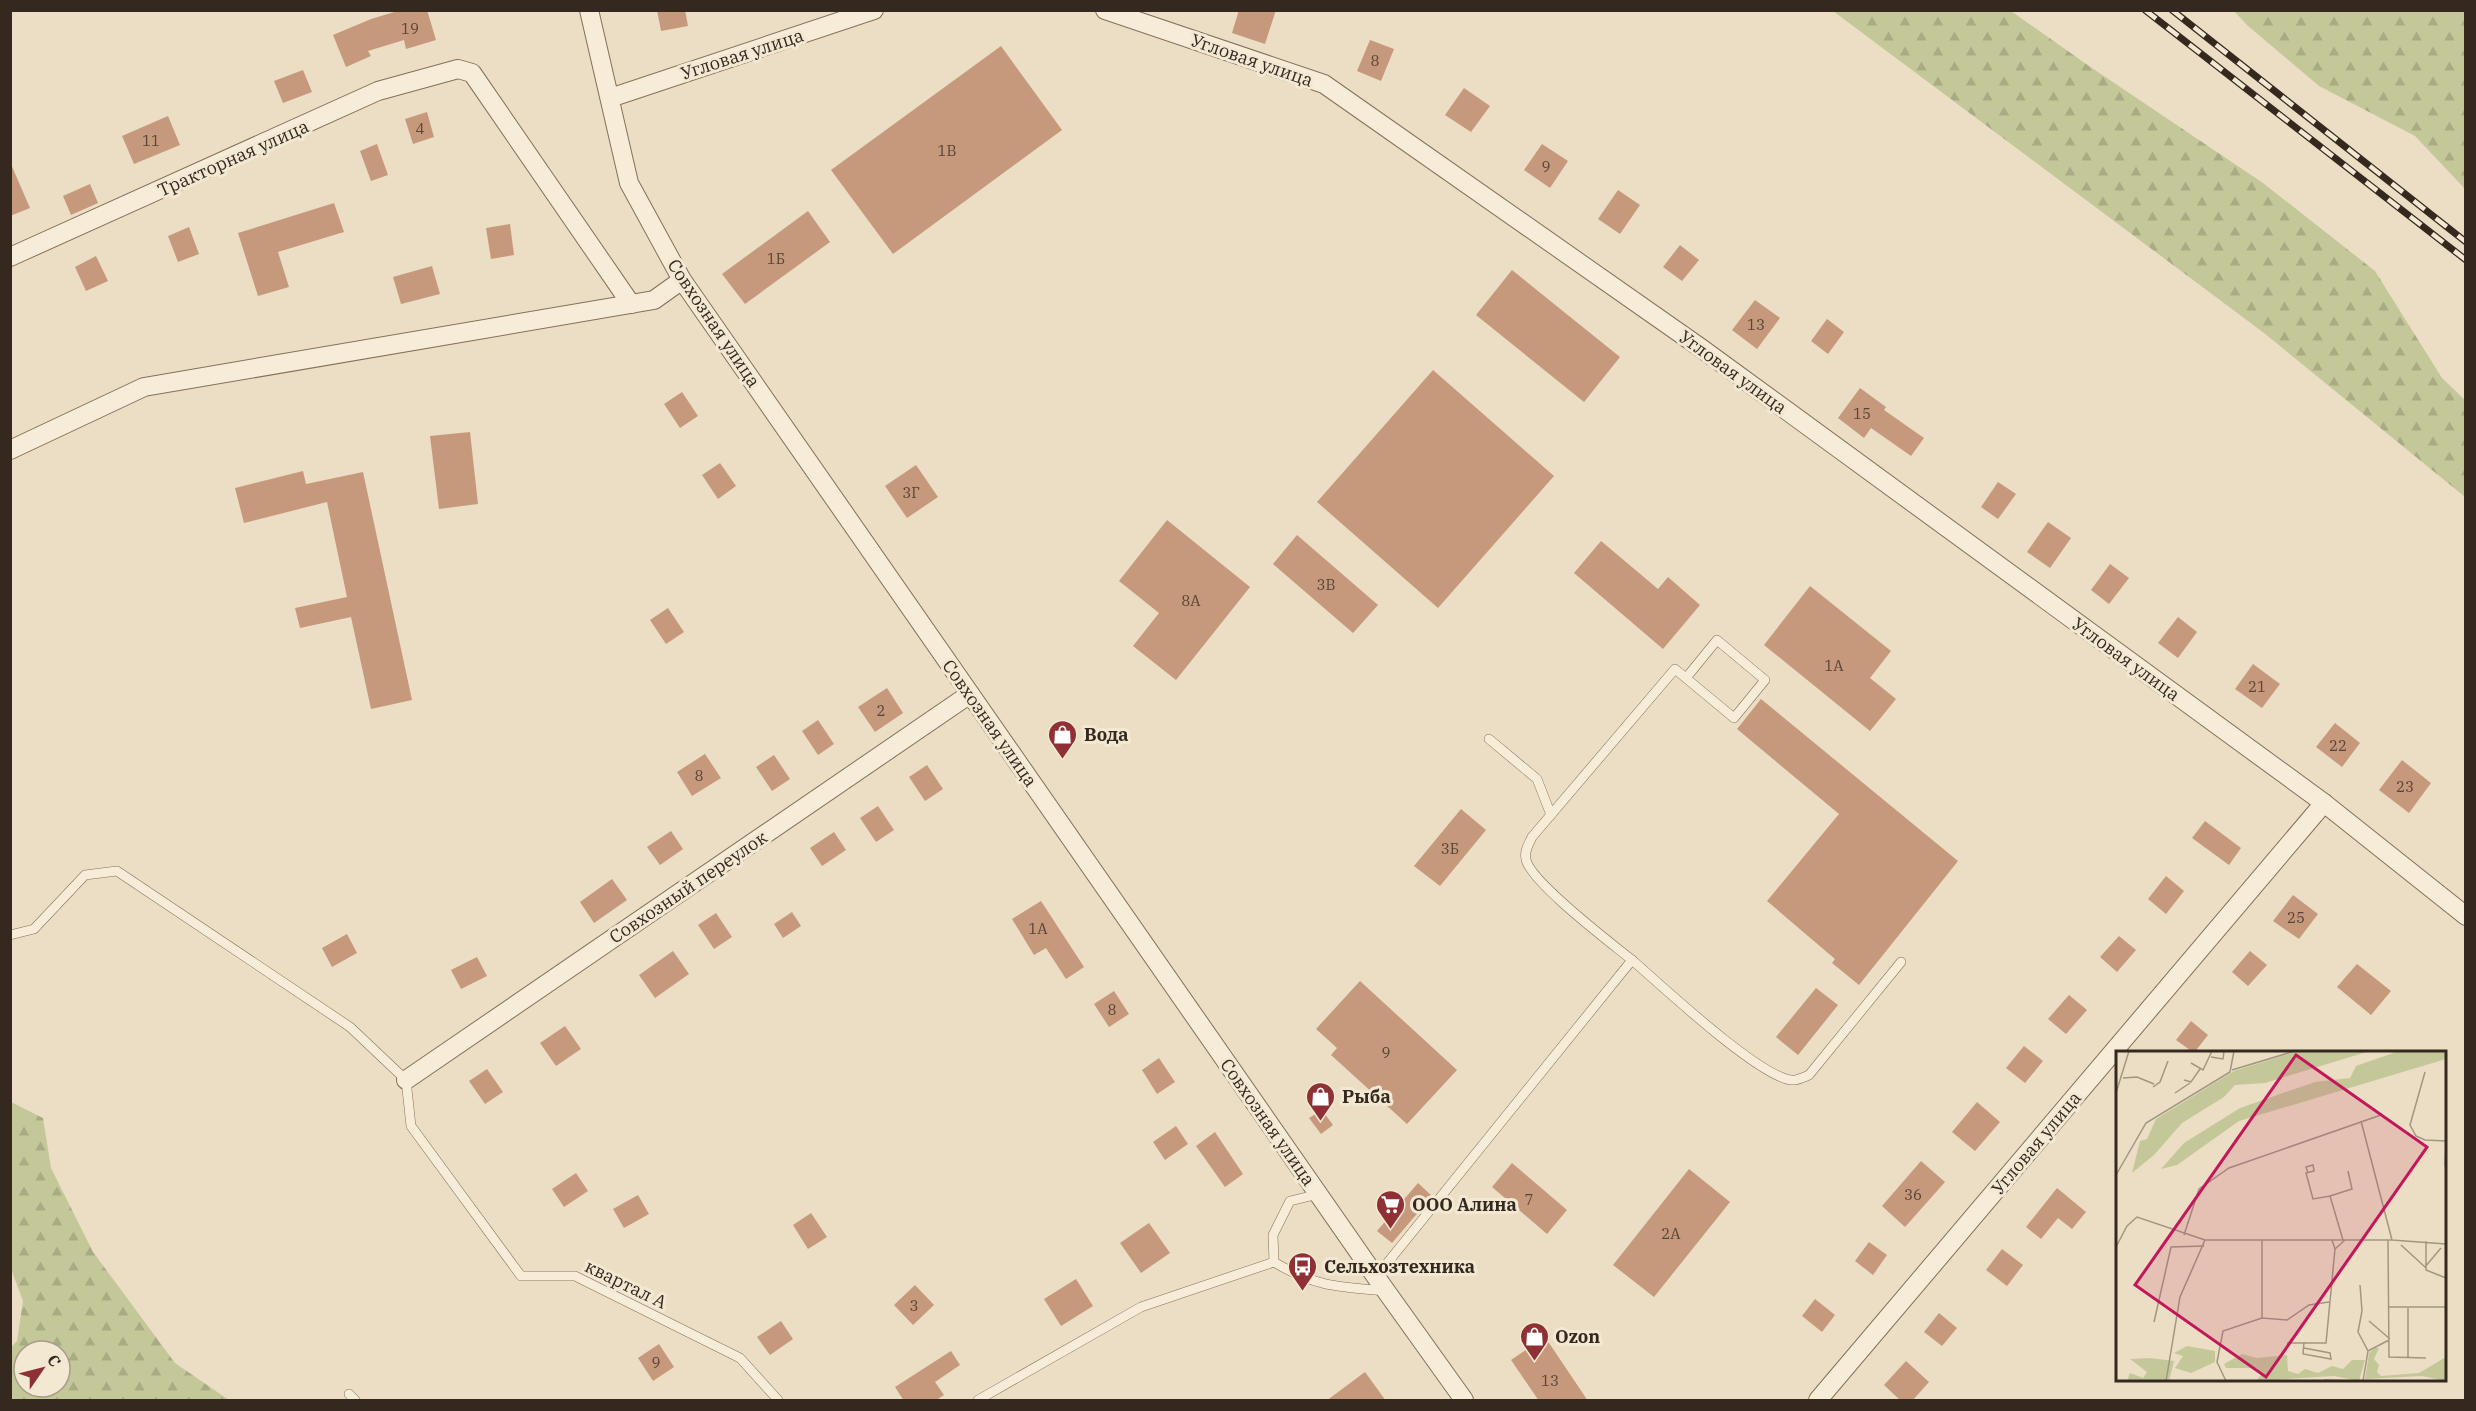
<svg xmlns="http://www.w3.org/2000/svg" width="2476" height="1411" font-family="'IBM Plex Serif',serif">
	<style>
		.forest { fill: url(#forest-firs); fill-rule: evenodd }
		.building { fill: #c6997d }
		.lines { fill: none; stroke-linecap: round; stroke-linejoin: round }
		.service-casing { stroke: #84705c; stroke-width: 10 }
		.minor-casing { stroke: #84705c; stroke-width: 20 }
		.service { stroke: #f6ecd7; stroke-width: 9 }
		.minor { stroke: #f6ecd7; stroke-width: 18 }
		.rail-casing { stroke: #35291f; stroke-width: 7 }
		.rail { stroke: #f3e9d3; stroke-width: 4.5; stroke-dasharray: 14; stroke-linecap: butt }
		.labels { text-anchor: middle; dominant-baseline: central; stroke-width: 6; stroke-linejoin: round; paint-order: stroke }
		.number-label { font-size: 15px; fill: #594536 }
		.street-label { font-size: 18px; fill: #35291f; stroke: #f3e9d3 }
		.poi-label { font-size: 18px; font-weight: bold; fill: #35291f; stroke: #f3e9d3; text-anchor: start }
		.inset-road { fill: none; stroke: #a29682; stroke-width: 1.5 }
		.view { fill: #c2185b; fill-opacity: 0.15; stroke: #c2185b; stroke-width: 3 }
		.inset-edge { fill: none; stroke: #35291f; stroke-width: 3 }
	</style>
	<defs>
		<pattern id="forest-firs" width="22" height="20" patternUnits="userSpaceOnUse" patternTransform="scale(1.5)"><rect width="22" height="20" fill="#c4c899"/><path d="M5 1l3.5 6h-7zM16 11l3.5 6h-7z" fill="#a9ac83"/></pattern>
	</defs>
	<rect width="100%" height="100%" fill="#ebdec4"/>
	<g class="forest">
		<polygon points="1833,11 2011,11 2089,66 2263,183 2375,271 2442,378 2465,400 2465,497 2264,333"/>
		<polygon points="2234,11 2465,11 2465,189 2415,136 2319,86 2248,26"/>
		<path d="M11,1102l32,16 8,50 42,84 82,111 54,37h-218v-53l6,-6 6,-40 -12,-32zM24,1351h36v36h-36z"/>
	</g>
	<g class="building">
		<polygon points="401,10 427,10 436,40 406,49 404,40 368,51 371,56 346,67 333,35 371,19"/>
		<polygon points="657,10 685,10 688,26 661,31"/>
		<polygon points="1239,10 1276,10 1265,44 1232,33"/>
		<polygon points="1370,40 1394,49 1381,81 1357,71"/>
		<polygon points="1001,46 1062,130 893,254 831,170"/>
		<polygon points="303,70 312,92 283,103 274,81"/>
		<polygon points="1464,88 1490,106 1471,132 1445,115"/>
		<polygon points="427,112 434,137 413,144 405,119"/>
		<polygon points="168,116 180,145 134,164 122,136"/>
		<polygon points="377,144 388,175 371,181 360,151"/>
		<polygon points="1542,144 1568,161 1550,188 1524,170"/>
		<polygon points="10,162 30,208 10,216"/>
		<polygon points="90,184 98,203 71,215 63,196"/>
		<polygon points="1618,190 1640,205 1620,234 1598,219"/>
		<polygon points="334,203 344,232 278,252 289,287 258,296 238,233"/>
		<polygon points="808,211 830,242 745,304 722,274"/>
		<polygon points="510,224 514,255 491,259 486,228"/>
		<polygon points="189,227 199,254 178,262 168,236"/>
		<polygon points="1680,245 1699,260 1682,281 1663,267"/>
		<polygon points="96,256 108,281 86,291 75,267"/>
		<polygon points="432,266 440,294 401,304 393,277"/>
		<polygon points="1512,270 1620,357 1584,402 1476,315"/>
		<polygon points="1755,300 1780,318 1757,349 1732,330"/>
		<polygon points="1827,319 1844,332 1828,354 1811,341"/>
		<polygon points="1433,370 1554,476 1438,608 1317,502"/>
		<polygon points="1860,388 1886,407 1884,410 1924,438 1911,456 1871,428 1864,438 1838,418"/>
		<polygon points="682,392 698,416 680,428 664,404"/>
		<polygon points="470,432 478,504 439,509 430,436"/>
		<polygon points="720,463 736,486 718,499 702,475"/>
		<polygon points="916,465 938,497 907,518 885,486"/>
		<polygon points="303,471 306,484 363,472 412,700 371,709 351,617 300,628 295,608 347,597 327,502 244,523 235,488"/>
		<polygon points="1998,482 2016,494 1998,519 1981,507"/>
		<polygon points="1167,520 1250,587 1176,680 1133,646 1159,613 1119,581"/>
		<polygon points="2048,522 2071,538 2050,568 2027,552"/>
		<polygon points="1297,535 1378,605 1353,633 1273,564"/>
		<polygon points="1601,541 1658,589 1668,577 1700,605 1663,649 1574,573"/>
		<polygon points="2110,564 2129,578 2109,604 2091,590"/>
		<polygon points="1810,586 1891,651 1870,678 1896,699 1870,731 1764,645"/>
		<polygon points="668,608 684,632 666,644 650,620"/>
		<polygon points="2178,617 2197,632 2178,658 2158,643"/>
		<polygon points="2253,664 2280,684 2262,708 2235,689"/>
		<polygon points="887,688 903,713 875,732 858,707"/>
		<polygon points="1761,699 1958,861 1859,985 1832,963 1835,959 1767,901 1839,814 1737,729"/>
		<polygon points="818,720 834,744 818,755 802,731"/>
		<polygon points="2335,723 2360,743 2342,767 2316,747"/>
		<polygon points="705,754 721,778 692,796 677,772"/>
		<polygon points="774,755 790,779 772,791 756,767"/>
		<polygon points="2402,760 2431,783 2409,813 2379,790"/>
		<polygon points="927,765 943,789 925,801 909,777"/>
		<polygon points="878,806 894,830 876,842 860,818"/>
		<polygon points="1461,809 1486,830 1440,886 1414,866"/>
		<polygon points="2205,821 2241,848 2229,865 2192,838"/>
		<polygon points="671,831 683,849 660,865 647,847"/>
		<polygon points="834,832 846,850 822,866 810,848"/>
		<polygon points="2166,876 2184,891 2166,914 2148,899"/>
		<polygon points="612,879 627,900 594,923 580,902"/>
		<polygon points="2293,895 2318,914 2299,939 2273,921"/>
		<polygon points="1041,901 1084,967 1066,979 1046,948 1034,955 1012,919"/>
		<polygon points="792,912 801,926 783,938 774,924"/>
		<polygon points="716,913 732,937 714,949 698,925"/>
		<polygon points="347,934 357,953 332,967 322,948"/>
		<polygon points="2119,936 2136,950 2117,972 2100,957"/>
		<polygon points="673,951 689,974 655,998 639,975"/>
		<polygon points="2250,951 2267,965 2248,986 2232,972"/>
		<polygon points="477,957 487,976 461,989 451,970"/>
		<polygon points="2357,964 2391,991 2371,1015 2337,987"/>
		<polygon points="1360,981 1457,1070 1407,1124 1331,1055 1337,1048 1316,1029"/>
		<polygon points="1816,988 1838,1005 1798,1055 1776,1037"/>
		<polygon points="1114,991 1129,1014 1109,1027 1094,1004"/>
		<polygon points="2069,995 2087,1010 2066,1034 2048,1019"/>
		<polygon points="2191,1021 2208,1035 2194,1053 2176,1040"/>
		<polygon points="565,1026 581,1049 556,1066 540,1043"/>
		<polygon points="2024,1046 2043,1061 2025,1083 2006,1068"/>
		<polygon points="1159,1058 1175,1082 1157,1094 1142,1070"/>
		<polygon points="487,1069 503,1092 485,1104 469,1081"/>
		<polygon points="1977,1102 2000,1122 1975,1151 1952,1132"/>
		<polygon points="1322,1110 1333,1125 1321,1134 1309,1118"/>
		<polygon points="1176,1126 1188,1144 1165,1160 1153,1142"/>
		<polygon points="1215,1132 1243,1174 1225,1187 1196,1146"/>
		<polygon points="1921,1161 1945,1182 1905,1227 1882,1206"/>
		<polygon points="1512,1163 1567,1210 1547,1234 1492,1187"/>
		<polygon points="1689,1169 1730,1202 1654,1297 1613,1265"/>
		<polygon points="576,1173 588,1191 564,1207 552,1189"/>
		<polygon points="1418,1183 1432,1196 1392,1243 1377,1231"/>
		<polygon points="2057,1188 2086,1212 2072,1229 2058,1218 2041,1239 2026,1227"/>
		<polygon points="638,1195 649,1214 624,1228 613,1209"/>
		<polygon points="811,1213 827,1237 808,1249 793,1225"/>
		<polygon points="1149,1223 1170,1253 1141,1273 1120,1243"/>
		<polygon points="1869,1242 1887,1255 1873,1275 1855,1261"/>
		<polygon points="2002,1249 2023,1265 2007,1286 1986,1270"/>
		<polygon points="1076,1279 1093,1306 1061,1326 1044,1299"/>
		<polygon points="915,1285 934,1305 913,1325 894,1305"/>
		<polygon points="1815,1299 1835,1315 1822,1332 1802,1316"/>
		<polygon points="1939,1313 1957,1328 1942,1346 1924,1332"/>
		<polygon points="781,1321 793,1339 770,1355 757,1337"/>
		<polygon points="1545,1337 1588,1401 1539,1401 1511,1360"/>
		<polygon points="659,1344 674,1367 653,1381 638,1358"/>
		<polygon points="951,1351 960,1365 935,1382 944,1395 935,1401 904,1401 895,1387"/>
		<polygon points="1906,1361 1929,1382 1912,1401 1901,1401 1884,1385"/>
		<polygon points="1365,1372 1386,1401 1326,1401"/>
	</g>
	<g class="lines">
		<defs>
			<g id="service">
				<polyline points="1489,739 1537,779 1551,815"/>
				<polyline points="10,935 34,929 85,875 117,871 350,1027 406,1080 411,1126 521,1276 575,1276 740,1358 778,1400"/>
				<path d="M1632,960c30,26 126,116 159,120 6,1 13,-3 18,-5l92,-113"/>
				<path d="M1319,1194l-29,7 -17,34 1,27c41,25 65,25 112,29"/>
				<path d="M1376,1277l256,-317c-21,-17 -103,-79 -106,-101 -2,-9 3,-15 6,-22l143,-168 59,49 31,-38 -48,-40 -31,38"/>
				<polyline points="349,1394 355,1400"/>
				<polyline points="978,1400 1141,1307 1274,1262"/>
			</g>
			<g id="minor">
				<polyline points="589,10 629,183 682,280 1376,1277 1464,1400"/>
				<polyline points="1105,10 1324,84 1701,348 2324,803 2466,916"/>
				<polyline points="610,98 874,10"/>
				<polyline points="10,257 378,91 458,69 472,73 631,304"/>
				<polyline points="10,450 144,387 654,300 682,280"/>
				<polyline points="406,1080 970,694"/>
				<polyline points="1818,1400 2324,803"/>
			</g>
		</defs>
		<use href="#service" class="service-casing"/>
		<use href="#minor" class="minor-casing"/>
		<use href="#service" class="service"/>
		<use href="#minor" class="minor"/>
		<defs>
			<g id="rail">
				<polyline points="2145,10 2466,260"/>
				<polyline points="2172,10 2466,242"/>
			</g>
		</defs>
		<use href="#rail" class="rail-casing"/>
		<use href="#rail" class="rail"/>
	</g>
	<defs>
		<symbol id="shop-pin" viewBox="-11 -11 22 30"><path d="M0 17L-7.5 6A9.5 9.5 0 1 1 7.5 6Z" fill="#8f3034" stroke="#f3e9d3"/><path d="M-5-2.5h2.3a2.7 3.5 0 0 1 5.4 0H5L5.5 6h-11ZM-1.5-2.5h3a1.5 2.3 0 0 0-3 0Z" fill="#fff"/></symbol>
		<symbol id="supermarket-pin" viewBox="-11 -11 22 30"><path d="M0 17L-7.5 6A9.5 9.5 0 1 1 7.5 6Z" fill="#8f3034" stroke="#f3e9d3"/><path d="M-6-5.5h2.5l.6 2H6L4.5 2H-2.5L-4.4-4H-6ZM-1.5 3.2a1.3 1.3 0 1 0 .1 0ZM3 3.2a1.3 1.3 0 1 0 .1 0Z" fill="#fff"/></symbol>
		<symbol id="bus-pin" viewBox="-11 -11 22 30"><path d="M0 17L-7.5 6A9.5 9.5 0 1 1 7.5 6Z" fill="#8f3034" stroke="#f3e9d3"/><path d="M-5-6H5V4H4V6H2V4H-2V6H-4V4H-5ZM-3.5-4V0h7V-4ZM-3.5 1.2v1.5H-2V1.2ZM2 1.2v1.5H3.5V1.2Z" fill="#fff"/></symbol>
	</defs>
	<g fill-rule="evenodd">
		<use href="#shop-pin" x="1046" y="718" width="33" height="45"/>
		<use href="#shop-pin" x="1304" y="1080" width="33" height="45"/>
		<use href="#supermarket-pin" x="1374" y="1188" width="33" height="45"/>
		<use href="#bus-pin" x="1286" y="1250" width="33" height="45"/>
		<use href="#shop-pin" x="1518" y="1320" width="33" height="45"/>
	</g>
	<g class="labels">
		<g class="number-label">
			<text x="410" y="28">19</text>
			<text x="1375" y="60">8</text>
			<text x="420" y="128">4</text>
			<text x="151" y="140">11</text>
			<text x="947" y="150">1В</text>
			<text x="1546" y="166">9</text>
			<text x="776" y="258">1Б</text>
			<text x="1756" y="324">13</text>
			<text x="1862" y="413">15</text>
			<text x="911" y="492">3Г</text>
			<text x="1326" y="584">3В</text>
			<text x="1191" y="600">8А</text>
			<text x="1834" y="665">1А</text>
			<text x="2257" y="686">21</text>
			<text x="881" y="710">2</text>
			<text x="2338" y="745">22</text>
			<text x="699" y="775">8</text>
			<text x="2405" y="786">23</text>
			<text x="1450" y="848">3Б</text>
			<text x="2296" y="917">25</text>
			<text x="1038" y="928">1А</text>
			<text x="1112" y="1009">8</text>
			<text x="1386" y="1052">9</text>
			<text x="1913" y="1194">36</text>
			<text x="1529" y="1199">7</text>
			<text x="1671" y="1233">2А</text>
			<text x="914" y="1305">3</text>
			<text x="656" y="1362">9</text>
			<text x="1550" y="1380">13</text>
		</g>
		<g class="street-label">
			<text transform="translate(742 54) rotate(-18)">Угловая улица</text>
			<text transform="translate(1252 60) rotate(19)">Угловая улица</text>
			<text transform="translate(233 158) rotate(-24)">Тракторная улица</text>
			<text transform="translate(714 323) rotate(56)">Совхозная улица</text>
			<text transform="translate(1733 372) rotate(36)">Угловая улица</text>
			<text transform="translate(2126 659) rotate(36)">Угловая улица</text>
			<text transform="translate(990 723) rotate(55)">Совхозная улица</text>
			<text transform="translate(688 887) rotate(-34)">Совхозный переулок</text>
			<text transform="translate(1268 1122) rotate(55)">Совхозная улица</text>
			<text transform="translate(2036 1143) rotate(-50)">Угловая улица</text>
			<text transform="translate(626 1284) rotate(26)">квартал А</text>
		</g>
		<g class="poi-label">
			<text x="1084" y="734">Вода</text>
			<text x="1342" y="1096">Рыба</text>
			<text x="1412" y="1204">ООО Алина</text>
			<text x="1324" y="1266">Сельхозтехника</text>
			<text x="1555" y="1336">Ozon</text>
		</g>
	</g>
	<g transform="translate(2116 1051)">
		<rect width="330" height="330" fill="#ebdec4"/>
		<path d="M182,0h72l-105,32 -30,2 -11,12 -42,26 -28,32 -22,18 8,-32 7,-2 9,-20 78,-48zM283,0h47v8l-207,62 -62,44 -16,4 23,-26 56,-35 75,-26 35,-4 6,-12zM71,295l28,5v11l-24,11 -16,-5 8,-12 -9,-3zM259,297h4l-5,11 5,6 -2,7 4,4 38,-3 27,-16v24l-24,-5 -57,3 4,-26zM126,303l15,4 30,-3 1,16 10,3 7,-5 13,4 14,-7 11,3 9,-9h13l-6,21 -25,-5 -78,5 5,-6 -4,-7h-31l-2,-4zM34,307l24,3 -5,20h-42l3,-8 13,5 4,-6 -17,-13z" fill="#c4c899"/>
		<path class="inset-road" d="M95,6l12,2 1,-8M75,12l12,7 9,-19M116,19l63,-19M309,21l-15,53 6,11 9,4 21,1M7,27l14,-1 17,7M68,29l7,2 9,-13M37,36l7,-5 8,-21M0,42l13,-42M59,42l15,-10M245,70l31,119M329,115l1,-24M192,122l-2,-6 7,-2 1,6 -8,2 7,26 17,-3 13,44M0,124l30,-52 84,-51 4,-21M214,145l22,-7 -4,-18M68,184l15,-46 30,-21 152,-53M216,189l3,9 10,-9M272,189l1,117 37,1M310,190v29l20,8M285,194l24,22 16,-19M0,196l11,-21 10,-9 68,23h187l54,4M244,234l2,26 -4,21 10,19 -5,30M273,256h57M292,257v49M146,267v-78M253,270l21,18M38,271l17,-75 33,-1M171,292h39l9,-94M188,297l26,5 1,6 -28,-5 1,-12M252,300l21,-11M208,329l27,1M50,330l14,-84 25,-57M110,330l-9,-19 6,-31 39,-13 25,2 22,-15 20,-3M261,330h36"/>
		<path class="view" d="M180,4l131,92 -161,230 -131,-92z"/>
		<rect width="330" height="330" class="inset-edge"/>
	</g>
	<rect width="2476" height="1411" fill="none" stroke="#35291f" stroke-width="24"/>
	<g transform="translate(42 1369) rotate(55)"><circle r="28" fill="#f3e9d3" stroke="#a79c8b" stroke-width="1.5"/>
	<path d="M0-4.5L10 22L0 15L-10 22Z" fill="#8f3034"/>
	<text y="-9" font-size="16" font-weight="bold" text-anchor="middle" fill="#35291f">С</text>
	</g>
</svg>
